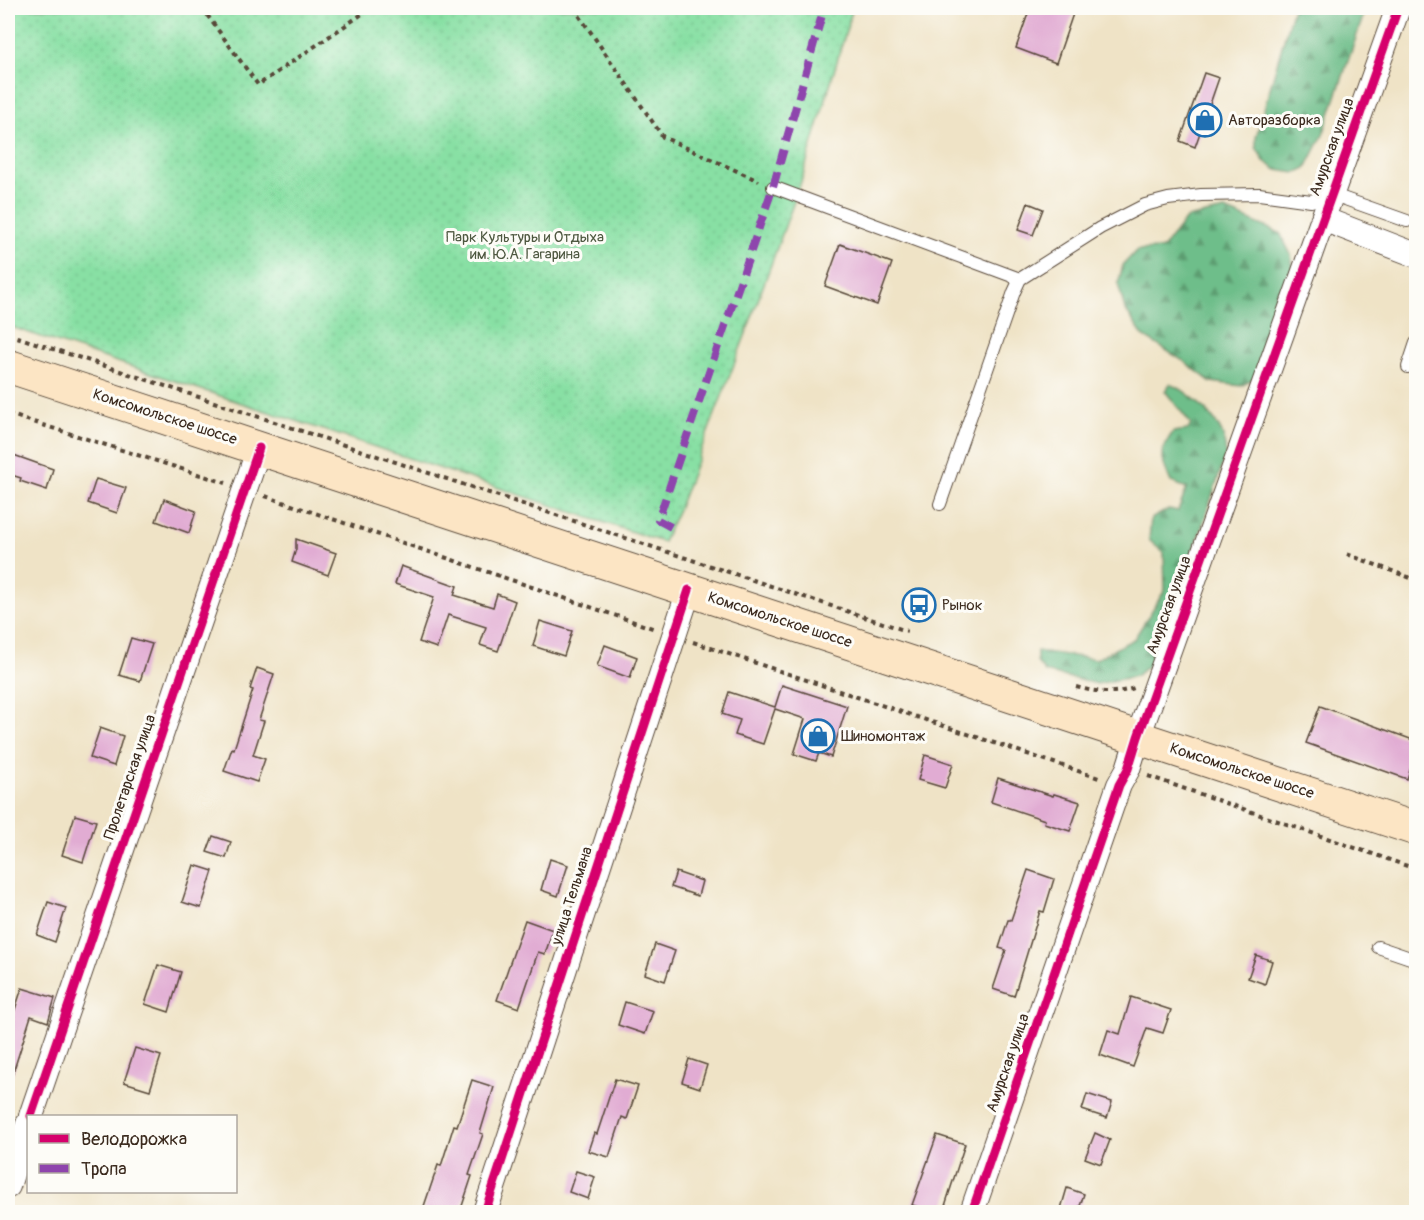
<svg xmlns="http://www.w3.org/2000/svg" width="1424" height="1220" font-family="Pangolin,sans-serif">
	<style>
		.forest { fill: url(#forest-firs); stroke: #547454; stroke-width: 1.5 }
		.park { fill: url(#park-dots); stroke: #628561; stroke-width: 1.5 }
		.building { fill: #e1acd3 }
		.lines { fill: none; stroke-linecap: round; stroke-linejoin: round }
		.lane-casing { stroke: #564637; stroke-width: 14 }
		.street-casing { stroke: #564637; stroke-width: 26 }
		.secondary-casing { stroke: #564637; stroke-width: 35 }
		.path { stroke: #564637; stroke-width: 4; stroke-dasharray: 4.5 4.5; stroke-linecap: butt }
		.lane { stroke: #fff; stroke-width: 12 }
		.street { stroke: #fff; stroke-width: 24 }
		.secondary { stroke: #fce5c4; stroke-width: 33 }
		.quiet { stroke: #8e44ad; stroke-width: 8; stroke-dasharray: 15 8; stroke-linecap: butt }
		.cycleway-casing { stroke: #fdfcf7; stroke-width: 13 }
		.cycleway { stroke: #d6006c; stroke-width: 9 }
		.labels { text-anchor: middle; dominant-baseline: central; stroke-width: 6; stroke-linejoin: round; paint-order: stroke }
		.poi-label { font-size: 15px; fill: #3b2a1e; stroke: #fdfcf7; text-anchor: start }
		.street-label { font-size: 15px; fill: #3b2a1e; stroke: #fdfcf7 }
		.park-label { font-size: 15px; fill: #4e5840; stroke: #fdfcf7 }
	</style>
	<defs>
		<pattern id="forest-firs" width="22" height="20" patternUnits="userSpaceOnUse" patternTransform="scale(1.5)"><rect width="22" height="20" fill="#6ebe8a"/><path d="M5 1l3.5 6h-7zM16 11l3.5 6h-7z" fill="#5c9b70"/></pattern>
		<pattern id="park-dots" width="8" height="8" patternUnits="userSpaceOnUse" patternTransform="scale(1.5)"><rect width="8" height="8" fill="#88e0a4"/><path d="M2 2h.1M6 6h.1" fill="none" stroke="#76c08d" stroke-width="1.8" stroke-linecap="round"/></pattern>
	</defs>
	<rect width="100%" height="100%" fill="#fdfcf7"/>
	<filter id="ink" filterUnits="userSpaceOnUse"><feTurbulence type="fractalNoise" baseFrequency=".0167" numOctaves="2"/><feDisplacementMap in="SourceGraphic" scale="12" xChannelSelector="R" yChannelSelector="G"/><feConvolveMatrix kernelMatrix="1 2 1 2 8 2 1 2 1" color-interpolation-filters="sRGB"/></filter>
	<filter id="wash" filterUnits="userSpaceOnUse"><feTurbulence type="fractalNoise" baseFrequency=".008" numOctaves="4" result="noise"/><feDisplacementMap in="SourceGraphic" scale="24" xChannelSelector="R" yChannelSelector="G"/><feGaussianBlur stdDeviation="1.35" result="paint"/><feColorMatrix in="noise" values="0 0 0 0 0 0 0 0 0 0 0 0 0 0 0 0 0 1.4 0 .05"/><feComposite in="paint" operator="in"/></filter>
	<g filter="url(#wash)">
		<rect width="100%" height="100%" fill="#efe3c6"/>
		<g class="forest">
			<polygon points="1293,8 1366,8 1323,135 1306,168 1295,173 1277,170 1264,161 1256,147 1256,137"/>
			<polygon points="1225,210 1280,233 1291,255 1294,272 1259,376 1241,386 1211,382 1182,360 1143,336 1125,309 1118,284 1123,265 1137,250 1162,249 1187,218"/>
			<path d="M1170,384c19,7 49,35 54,55 1,5 1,10 2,15l-67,202 -23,20 -39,8 -52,-12 -8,-10v-11l59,8 38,-20 31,-49 -1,-37 -15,-13 2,-21 18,-10 9,2 9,-23 -16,-6c-10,-24 -14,-27 2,-50l15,-2 3,-6 -26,-33z"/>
		</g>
		<polygon class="park" points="8,8 853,8 800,185 745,336 680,505 663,542 8,326"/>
		<g id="blocks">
			<g class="building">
				<polygon points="1030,8 1075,8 1056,63 1016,48"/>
				<polygon points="1204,73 1219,78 1195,147 1180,141"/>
				<polygon points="1028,203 1043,209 1033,235 1018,230"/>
				<polygon points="840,244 892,263 877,305 825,286"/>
				<polygon points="8,453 53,469 47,490 20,481 21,478 8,474"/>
				<polygon points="96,479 126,488 117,513 88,503"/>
				<polygon points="164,499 196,511 189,533 156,521"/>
				<polygon points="296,539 336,553 328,575 292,562 296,549"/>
				<polygon points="401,566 457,586 454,595 493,607 497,594 515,601 498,651 480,645 486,627 448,615 437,648 419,642 434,597 395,584"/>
				<polygon points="540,621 572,631 564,656 533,646"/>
				<polygon points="131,638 152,644 140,681 119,675"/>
				<polygon points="605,645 637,657 630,678 597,666"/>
				<polygon points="257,668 274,674 259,720 264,721 253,755 265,759 257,782 224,771 232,748 234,749 253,690 250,689"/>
				<polygon points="782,685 847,706 831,757 819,753 816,761 794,754 805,719 775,709 763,744 735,735 740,720 722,714 729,692 775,707"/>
				<polygon points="1320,706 1416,741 1416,753 1407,779 1306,743"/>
				<polygon points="100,728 123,736 114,766 90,758"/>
				<polygon points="925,755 953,764 945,788 918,780"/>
				<polygon points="998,778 1053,796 1054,794 1080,802 1070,831 1044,823 1045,820 991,802"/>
				<polygon points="75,815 96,821 83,862 62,855"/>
				<polygon points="213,836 231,842 226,858 207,852"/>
				<polygon points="550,859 568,865 558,896 541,890"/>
				<polygon points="194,865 213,871 201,908 182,902"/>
				<polygon points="1028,870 1054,879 1044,912 1040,911 1014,996 993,989 1006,950 999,948 1008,920 1011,920"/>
				<polygon points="676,872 702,881 698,896 671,887"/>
				<polygon points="48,902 66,908 55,942 37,935"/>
				<polygon points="525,920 553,930 545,954 538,952 519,1008 497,1000"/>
				<polygon points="655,944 675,951 665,981 645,974"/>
				<polygon points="1256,955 1272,961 1265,984 1248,978"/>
				<polygon points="158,965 181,972 169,1012 145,1004"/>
				<polygon points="22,988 55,998 48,1022 31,1016 11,1079 8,1079 8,1031"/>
				<polygon points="1131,997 1171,1010 1163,1033 1147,1028 1133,1067 1100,1055 1108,1030 1120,1034"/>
				<polygon points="625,1002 653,1011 645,1034 618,1025"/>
				<polygon points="135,1048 161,1056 150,1090 124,1082"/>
				<polygon points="689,1059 707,1065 700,1088 682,1082"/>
				<polygon points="615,1079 638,1086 627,1119 622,1117 609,1157 588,1151 594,1133 597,1134"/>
				<polygon points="472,1080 494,1087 480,1133 483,1134 469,1175 472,1176 460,1212 422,1212 438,1165 441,1166 454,1125 457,1126"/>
				<polygon points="1087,1094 1112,1102 1107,1118 1082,1110"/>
				<polygon points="1095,1133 1110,1140 1101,1164 1085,1158"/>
				<polygon points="937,1135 965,1144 943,1212 934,1212 912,1205"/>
				<polygon points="576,1171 595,1177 588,1199 569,1192"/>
				<polygon points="1067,1188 1084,1194 1078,1212 1060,1212"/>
			</g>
		</g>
	</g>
	<g filter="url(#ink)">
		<use href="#blocks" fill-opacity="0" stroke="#564637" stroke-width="1.5"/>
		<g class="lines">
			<defs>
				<g id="lane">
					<polyline points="773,187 1020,279"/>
					<polyline points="1408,367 1416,343"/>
					<polyline points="940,504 1014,292 1020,279 1100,228 1145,205 1168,199 1201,195 1259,194 1311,201 1331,194 1407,221"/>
					<polyline points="1378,947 1416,960"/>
				</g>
				<g id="street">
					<polyline points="1323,219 1416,255"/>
					<polyline points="31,1116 259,448"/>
					<polyline points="8,1186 28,1124"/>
					<polyline points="485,1212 689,590"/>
					<polyline points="972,1212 1119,785 1128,769 1138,737 1398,8"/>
				</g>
				<polyline id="secondary" points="8,366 1416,829"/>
			</defs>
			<use href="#lane" class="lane-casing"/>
			<use href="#street" class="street-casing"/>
			<use href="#secondary" class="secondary-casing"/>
			<g class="path">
				<polyline points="202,8 258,85 371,8"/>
				<polyline points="574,8 663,137 759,181"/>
				<polyline points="8,334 907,631"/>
				<polyline points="8,414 226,483"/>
				<polyline points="265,496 655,629"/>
				<polyline points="1347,554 1416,580"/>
				<polyline points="693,642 1099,778"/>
				<path d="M1076,687c20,5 38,8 58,1"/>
				<polyline points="1148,776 1416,869"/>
			</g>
			<use href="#lane" class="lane"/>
			<use href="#street" class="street"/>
			<use href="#secondary" class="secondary"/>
			<polyline class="quiet" points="671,527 658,520 773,187 824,8"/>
			<defs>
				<g id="cycleway">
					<polyline points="31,1116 259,448"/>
					<polyline points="485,1212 689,590"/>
					<polyline points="972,1212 1119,785 1128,769 1138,737 1398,8"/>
				</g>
			</defs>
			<use href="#cycleway" class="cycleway-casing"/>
			<use href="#cycleway" class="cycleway"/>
		</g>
	</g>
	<defs>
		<symbol id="shop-ring" viewBox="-11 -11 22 22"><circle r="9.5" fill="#fdfcf7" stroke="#1f6fb2" stroke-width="1.5"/><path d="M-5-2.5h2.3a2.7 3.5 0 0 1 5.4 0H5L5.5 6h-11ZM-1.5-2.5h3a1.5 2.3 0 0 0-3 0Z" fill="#1f6fb2"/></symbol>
		<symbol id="bus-ring" viewBox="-11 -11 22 22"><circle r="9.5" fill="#fdfcf7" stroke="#1f6fb2" stroke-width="1.5"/><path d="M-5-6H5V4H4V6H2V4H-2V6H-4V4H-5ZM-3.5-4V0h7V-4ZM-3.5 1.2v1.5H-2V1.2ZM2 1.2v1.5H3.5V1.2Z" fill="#1f6fb2"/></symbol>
	</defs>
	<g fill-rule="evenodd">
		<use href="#shop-ring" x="1186" y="101" width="38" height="38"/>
		<use href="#bus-ring" x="900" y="586" width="38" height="38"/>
		<use href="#shop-ring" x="799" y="717" width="38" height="38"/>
	</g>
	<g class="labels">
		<g class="poi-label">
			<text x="1228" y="120">Авторазборка</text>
			<text x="942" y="605">Рынок</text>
			<text x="841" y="736">Шиномонтаж</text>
		</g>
		<g class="street-label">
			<text transform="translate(1332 147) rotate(-70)">Амурская улица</text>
			<text transform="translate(165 417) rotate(18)">Комсомольское шоссе</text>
			<text transform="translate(1169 605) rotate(-70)">Амурская улица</text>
			<text transform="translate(780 620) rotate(18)">Комсомольское шоссе</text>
			<text transform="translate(1242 771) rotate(18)">Комсомольское шоссе</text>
			<text transform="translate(130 777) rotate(-71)">Пролетарская улица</text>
			<text transform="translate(572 896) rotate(-72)">улица Тельмана</text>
			<text transform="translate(1008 1063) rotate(-71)">Амурская улица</text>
		</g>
		<g class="park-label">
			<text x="525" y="237">Парк Культуры и Отдыха<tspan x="525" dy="17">им. Ю.А. Гагарина</tspan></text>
		</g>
	</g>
	<rect width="1424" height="1220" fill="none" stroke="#fdfcf7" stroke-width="30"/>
	<rect x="27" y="1115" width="210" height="78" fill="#fdfcf7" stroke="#afa8a0" stroke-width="1.5"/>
	<rect x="39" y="1134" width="30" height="9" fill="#d6006c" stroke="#afa8a0" stroke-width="1.5"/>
	<text x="81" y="1145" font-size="18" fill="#3b2a1e">Велодорожка</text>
	<rect x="39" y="1164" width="30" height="9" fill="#8e44ad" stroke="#afa8a0" stroke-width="1.5"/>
	<text x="81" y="1175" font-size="18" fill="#3b2a1e">Тропа</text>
</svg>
